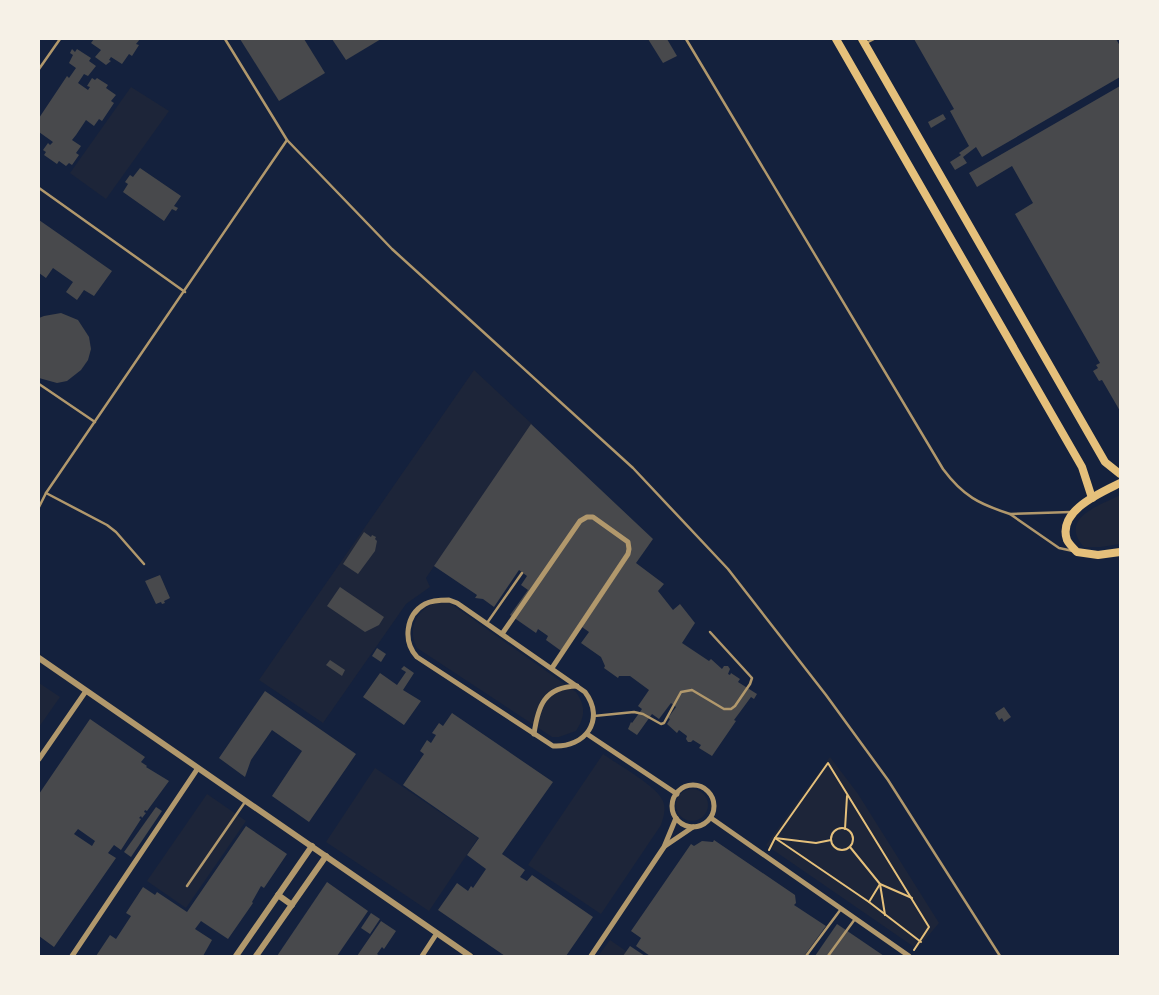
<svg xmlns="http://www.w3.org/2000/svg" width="1159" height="995" font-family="'Alegreya Sans',sans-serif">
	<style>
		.green { fill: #1d2539 }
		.building { fill: #48494c; fill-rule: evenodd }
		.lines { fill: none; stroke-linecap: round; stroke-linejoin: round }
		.path { stroke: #e5c07b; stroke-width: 2 }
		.service { stroke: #b1986c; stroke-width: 2.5 }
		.minor { stroke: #b1986c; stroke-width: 5 }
		.tertiary { stroke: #b1986c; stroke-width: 6 }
		.secondary { stroke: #e5c07b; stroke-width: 8 }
	</style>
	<rect width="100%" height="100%" fill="#14213d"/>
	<g class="green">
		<polygon points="131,87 169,111 106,199 70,173"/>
		<polygon points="474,370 532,424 426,578 430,587 406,604 323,723 259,680"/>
		<path d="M1120,495v49l-19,3h-17c-26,-29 15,-41 36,-52z"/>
		<path d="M439,602l11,1 126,89c10,14 9,25 0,39l-17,6h-7l-135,-89c-11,-20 1,-41 22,-46z"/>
		<polygon points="39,683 60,697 39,727"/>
		<path d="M603,754c14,10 54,32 60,47 3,8 1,15 -2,24l-60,89 -73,-49z"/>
		<polygon points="830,757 858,794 939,923 917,949 766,845"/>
		<polygon points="375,768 478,838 429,911 326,842"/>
		<circle cx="692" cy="805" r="16"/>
		<polygon points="207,794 246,821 186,908 147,881"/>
		<polygon points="610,940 633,956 598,956"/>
	</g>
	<g class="building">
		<polygon points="94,39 140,39 136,44 139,45 132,56 129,54 122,64 111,57 109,60 111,61 106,65 95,57 101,50 91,43"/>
		<polygon points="240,39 304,39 325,73 279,101"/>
		<polygon points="332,39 381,39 346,60"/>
		<polygon points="648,39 667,39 677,56 663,63"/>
		<polygon points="914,39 1116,39 1120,46 1120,77 982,157 976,147 963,157 967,163 955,170 950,162 961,155 959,153 969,146 950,111 954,109"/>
		<polygon points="72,49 75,52 77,49 91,58 89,61 96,66 88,76 84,74 78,83 88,90 90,87 87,86 92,78 95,80 97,78 108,85 106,88 116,95 111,101 114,103 102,121 99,119 94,126 86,120 76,135 72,140 81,146 76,153 79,155 72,165 69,163 66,166 59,161 57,164 44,155 46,152 43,150 48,143 50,145 53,142 39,132 39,118 67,76 69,78 76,68 69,63 73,55 70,53"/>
		<polygon points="1120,86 1120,411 1102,380 1099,381 1093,371 1098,368 1096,365 1100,363 1015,214 1033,203 1012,166 977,187 969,173"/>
		<polygon points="943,114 946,119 931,128 928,122"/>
		<polygon points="140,168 181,196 174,206 178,208 176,211 172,209 164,221 123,192 128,184 125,182 130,175 133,177"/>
		<polygon points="39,220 112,271 94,296 84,290 77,300 66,292 73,282 53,268 46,278 39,273"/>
		<polygon points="61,313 78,320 89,337 91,349 88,360 81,370 67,381 57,383 39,378 39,318 44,316"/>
		<polygon points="531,424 653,539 636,563 664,584 658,591 673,610 680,604 695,623 682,643 709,661 711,659 722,669 724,666 728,666 730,669 728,674 730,675 731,673 740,679 738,682 757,694 754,699 751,697 740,712 734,720 736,721 712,756 699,748 701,745 693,740 691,742 688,742 686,739 687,736 679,730 677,733 667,724 670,719 668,718 676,707 671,703 659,719 652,714 637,735 628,729 631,722 632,723 642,709 638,706 649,690 630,676 619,676 618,678 604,668 605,666 601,657 581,643 589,632 582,627 564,653 546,640 548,636 538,629 536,633 510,615 528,590 521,585 527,576 519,570 494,607 483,599 475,598 477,595 434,566"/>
		<polygon points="364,532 371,537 372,535 376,537 375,539 377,541 375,551 358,574 343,564"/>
		<polygon points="160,575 170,598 164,601 165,603 162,604 161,602 156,604 145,581"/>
		<polygon points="340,587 384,617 379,625 365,632 327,606"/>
		<polygon points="377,648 386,654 381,662 372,656"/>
		<polygon points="330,660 345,670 342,676 326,665"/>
		<polygon points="404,666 414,673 403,690 421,701 404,725 363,697 380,673 397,685 406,672 401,669"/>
		<polygon points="265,691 356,754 309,822 272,796 302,751 272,730 251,760 245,777 219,758"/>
		<polygon points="1004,707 1011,717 1004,722 1002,718 999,720 995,713"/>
		<polygon points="452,713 553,782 502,854 525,870 520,877 527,881 532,875 593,917 566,956 505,956 438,910 457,883 468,891 471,886 473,888 486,869 467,855 479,838 403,785 424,754 420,751 427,740 431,743 436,735 432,733 439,723 443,726"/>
		<path d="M90,719l55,38 -4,5 6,4 -1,1 23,14 -22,30 -2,-1 -1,2 2,1 -4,5 -1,-2 -2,2 2,1 -20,31 -7,-5 -6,8 8,5 -62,89 -15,-11v-142zM78,829l17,12 -3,5 -18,-12z"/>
		<polygon points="156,807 162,811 131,857 124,852"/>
		<polygon points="246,826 287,854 264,888 261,886 252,902 253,903 228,939 201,921 195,929 212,940 203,956 96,956 110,935 116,939 131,916 126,913 143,887 155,895 157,892 187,912"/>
		<polygon points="714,840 795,895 796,903 794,905 826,926 804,956 650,956 636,946 641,938 631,931 691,844 694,846 702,841 713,842"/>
		<polygon points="327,882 368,911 337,956 277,956"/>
		<polygon points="371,913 380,919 370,934 361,928"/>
		<polygon points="381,921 396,931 384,949 382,947 377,954 380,956 357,956"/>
		<polygon points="837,924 884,956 815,956"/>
		<polygon points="630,946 645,956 623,956"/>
	</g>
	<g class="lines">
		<g class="path">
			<circle cx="842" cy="839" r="11"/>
			<polyline points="845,829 847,796"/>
			<polyline points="850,847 880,884 885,915"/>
			<polyline points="769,850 775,838 816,843 831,840"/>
			<polyline points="869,902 880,884 912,898"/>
			<polyline points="914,950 929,927 828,763 775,838 869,902 921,942"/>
		</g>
		<g class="service">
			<polyline points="225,39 287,140 392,249 633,468 728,569 826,695 888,780 1000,956"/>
			<path d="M686,39l257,430c20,27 36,35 67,45"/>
			<polyline points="866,43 874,39"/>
			<polyline points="39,69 60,39"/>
			<polyline points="39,188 185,292"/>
			<polyline points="39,384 95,422"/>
			<polyline points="46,493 107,525 116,532 144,564"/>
			<polyline points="39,507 46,493 287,140"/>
			<polyline points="1071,512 1010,514 1059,548 1073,551"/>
			<polyline points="487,623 522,573"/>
			<polyline points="594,716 634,712 643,714 661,724 664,723 681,692 692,690 724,709 731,709 735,706 750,684 752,678 710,632"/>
			<polyline points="187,886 245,802"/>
			<polyline points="806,956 841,909"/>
			<polyline points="828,956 855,919"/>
		</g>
		<g class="minor">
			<path d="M449,600l8,3 128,89c21,28 0,56 -32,54l-136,-89c-14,-15 -12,-42 8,-53 7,-4 16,-4 24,-4z"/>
			<polyline points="502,634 580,521 587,517 593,517 628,542 629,549 628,554 552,668"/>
			<path d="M534,734c4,-28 10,-47 43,-48"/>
			<polyline points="587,734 677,794"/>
			<polyline points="39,759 86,691"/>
			<circle cx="693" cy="806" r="21"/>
			<polyline points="711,818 909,956"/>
			<polyline points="665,846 693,827"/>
			<polyline points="72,956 198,768"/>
			<polyline points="422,956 437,933"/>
			<polyline points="591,956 664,847 676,818"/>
		</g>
		<g class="tertiary">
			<polyline points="39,658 470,956"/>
			<polyline points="278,895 292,905"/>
			<polyline points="236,956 312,846"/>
			<polyline points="256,956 326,856"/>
		</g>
		<g class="secondary">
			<polyline points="836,39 1082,467 1092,498"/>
			<polyline points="862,39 1105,462 1120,474"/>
			<path d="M1120,483c-20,10 -63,28 -53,57 2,4 6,8 10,12l21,3 22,-3"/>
		</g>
	</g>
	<rect width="1159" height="995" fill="none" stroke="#f6f1e7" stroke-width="80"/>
</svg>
